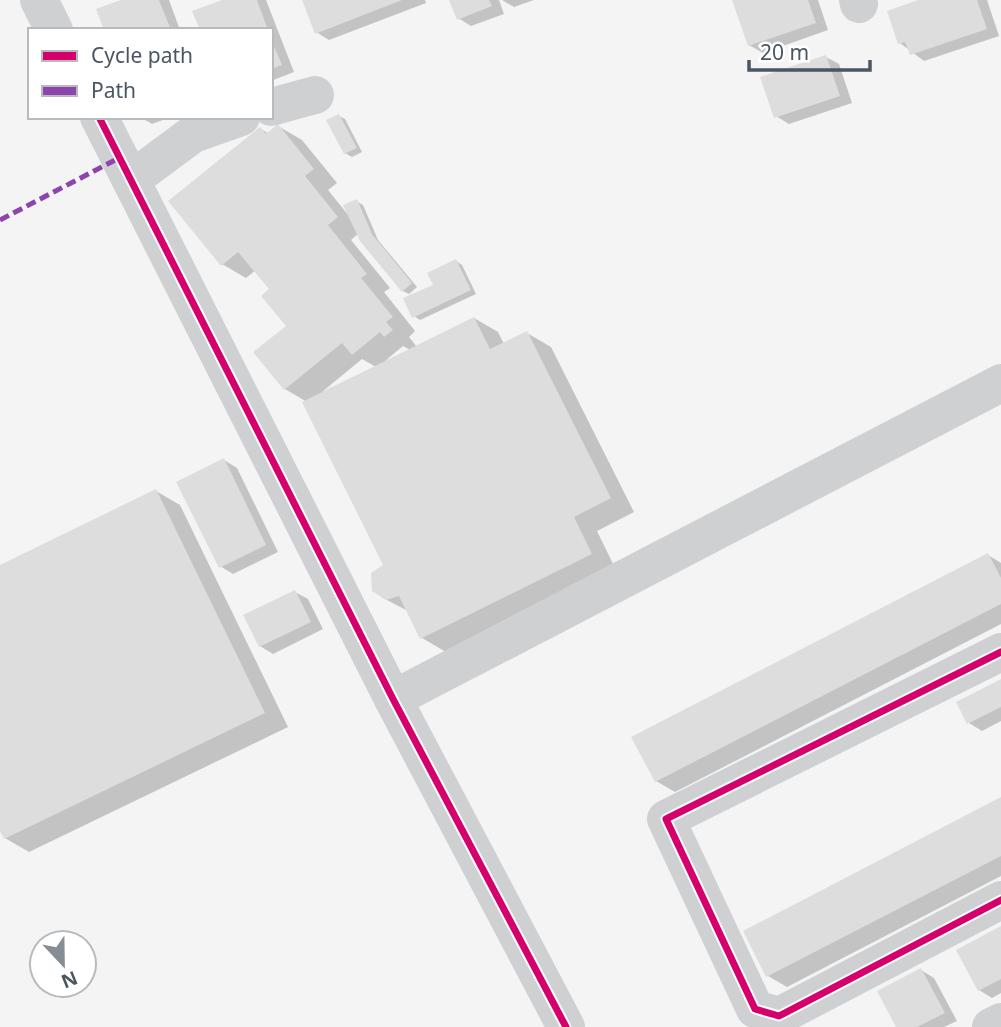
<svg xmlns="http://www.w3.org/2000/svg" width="1001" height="1027" font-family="'Noto Sans',sans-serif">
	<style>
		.shadow { fill: #0003; fill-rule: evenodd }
		.building { fill: #ddddde }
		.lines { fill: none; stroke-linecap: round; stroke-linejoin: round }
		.minor { stroke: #ced0d2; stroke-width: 38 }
		.quiet { stroke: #8e44ad; stroke-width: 5; stroke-dasharray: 10 5; stroke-linecap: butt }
		.cycleway-casing { stroke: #fff; stroke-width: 11 }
		.cycleway { stroke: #d6006c; stroke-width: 7 }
	</style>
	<rect width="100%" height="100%" fill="#f4f4f4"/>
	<g class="shadow">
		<polygon points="126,0 169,0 180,30 106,30"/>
		<polygon points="227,0 266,0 294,72 271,81 271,30 201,30"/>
		<polygon points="304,0 425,0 426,3 329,40 316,32"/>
		<polygon points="451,0 499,0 504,14 471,26 458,18"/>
		<polygon points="502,0 534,0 514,7"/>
		<polygon points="734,0 818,0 828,30 763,53 749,45"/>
		<polygon points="923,0 987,0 999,36 924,61 900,43"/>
		<polygon points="826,57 839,64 852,103 789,124 776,116"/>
		<polygon points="339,116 345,119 362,152 352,157 345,153"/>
		<polygon points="140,117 171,117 152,124"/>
		<path d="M278,126l24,14 35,43 -9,7 21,26 7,-15 7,4 15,35 39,47 -8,7 -6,-3 -44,-58 -8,7 39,48 -6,4 31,39 -6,6 8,10 57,-29 24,14 6,12 23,-11 24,14 83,165 -37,19 18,37 -169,84 -24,-14 -14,-27 -27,-14 4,-32 -78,-163 -22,-13 -30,-36 33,-27 -17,-36 -15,-20 -10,8 -24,-14 39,-135 8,5zM403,346l7,4 -25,11zM362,359l14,8 -54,25z"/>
		<polygon points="456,261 462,265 476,294 420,320 414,316"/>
		<polygon points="224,460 237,468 278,552 233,574 220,566"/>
		<polygon points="156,491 180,505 288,727 29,852 5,838 0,827 0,567"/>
		<polygon points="988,555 1001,563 1001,624 675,792 656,781"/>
		<polygon points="295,592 308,599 323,629 273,654 260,646"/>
		<polygon points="1001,681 1001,721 982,731 969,723"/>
		<polygon points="1001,799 1001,876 787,987 768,976"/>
		<polygon points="1001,928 1001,993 992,998 979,990"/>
		<polygon points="921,970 934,978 957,1021 944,1027 898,1027"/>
	</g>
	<g class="building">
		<polygon points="121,0 159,0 171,30 104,30 96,9"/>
		<polygon points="222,0 257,0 268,30 200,30 192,11"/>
		<polygon points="302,0 402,0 315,34"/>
		<polygon points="449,0 489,0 492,6 457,20"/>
		<polygon points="732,0 808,0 816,23 748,46"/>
		<polygon points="918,0 977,0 987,29 910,55 905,42 898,44 887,11"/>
		<polygon points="271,39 282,65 271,69"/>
		<polygon points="826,55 840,96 774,118 760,77"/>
		<polygon points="339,114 357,148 344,154 326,120"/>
		<polygon points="278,124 314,169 305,176 338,217 328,225 367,274 361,278 393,317 386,322 393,330 384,337 380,332 352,355 342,343 284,390 253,352 286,326 261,296 269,289 238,252 221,266 168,201 260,127 266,134"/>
		<polygon points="357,199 372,234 412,283 402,292 360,241 343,205"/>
		<polygon points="456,259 471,290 412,318 403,298 433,285 427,273"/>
		<polygon points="474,317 490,349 527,331 611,498 574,517 592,554 420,639 399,596 386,600 372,591 371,573 383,565 302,402"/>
		<polygon points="224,458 266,545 219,568 176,482"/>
		<polygon points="156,489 265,713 4,839 0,831 0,565"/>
		<polygon points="988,553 1001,578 1001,604 655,782 631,737"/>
		<polygon points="295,590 311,622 259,647 243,615"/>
		<polygon points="1001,679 1001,707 967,724 956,702"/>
		<polygon points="1001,797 1001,856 766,977 743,931"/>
		<polygon points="1001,926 1001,979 978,991 956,950"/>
		<polygon points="921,968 945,1013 917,1027 896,1027 877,991"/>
	</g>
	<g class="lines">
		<g class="minor">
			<polyline points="39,0 54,30"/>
			<polyline points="858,0 859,4"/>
			<polyline points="271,107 315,95"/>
			<polyline points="99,117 393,699 566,1027"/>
			<polyline points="131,180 193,134 241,117"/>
			<polyline points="1001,652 666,819 755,1009 779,1016 1001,900"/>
			<polyline points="393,699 1001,383"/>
			<polyline points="991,1027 1001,1022"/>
		</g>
		<polyline class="quiet" points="0,220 119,158"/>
		<defs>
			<g id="cycleway">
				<polyline points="99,117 393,699 566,1027"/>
				<polyline points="1001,652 666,819 755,1009 779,1016 1001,900"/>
			</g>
		</defs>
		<use href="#cycleway" class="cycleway-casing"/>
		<use href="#cycleway" class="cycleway"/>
	</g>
	<rect x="28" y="28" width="245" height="91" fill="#ffffff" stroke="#b7bbc0" stroke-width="2"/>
	<rect x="42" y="51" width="35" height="10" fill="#d6006c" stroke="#b7bbc0" stroke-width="2"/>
	<text x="91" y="63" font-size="21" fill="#4a5661">Cycle path</text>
	<rect x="42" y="86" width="35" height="10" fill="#8e44ad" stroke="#b7bbc0" stroke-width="2"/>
	<text x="91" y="98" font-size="21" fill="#4a5661">Path</text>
	<g transform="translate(63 964) rotate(158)"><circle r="33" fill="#ffffff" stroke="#b7bbc0" stroke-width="2"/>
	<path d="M0-5L12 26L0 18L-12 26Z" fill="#868d94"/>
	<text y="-10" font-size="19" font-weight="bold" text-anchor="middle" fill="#4a5661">N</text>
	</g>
	<path d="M749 60v10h121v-10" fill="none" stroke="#4a5661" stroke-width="3.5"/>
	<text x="760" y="60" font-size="21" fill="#4a5661" stroke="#ffffff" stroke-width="5" paint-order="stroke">20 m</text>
</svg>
